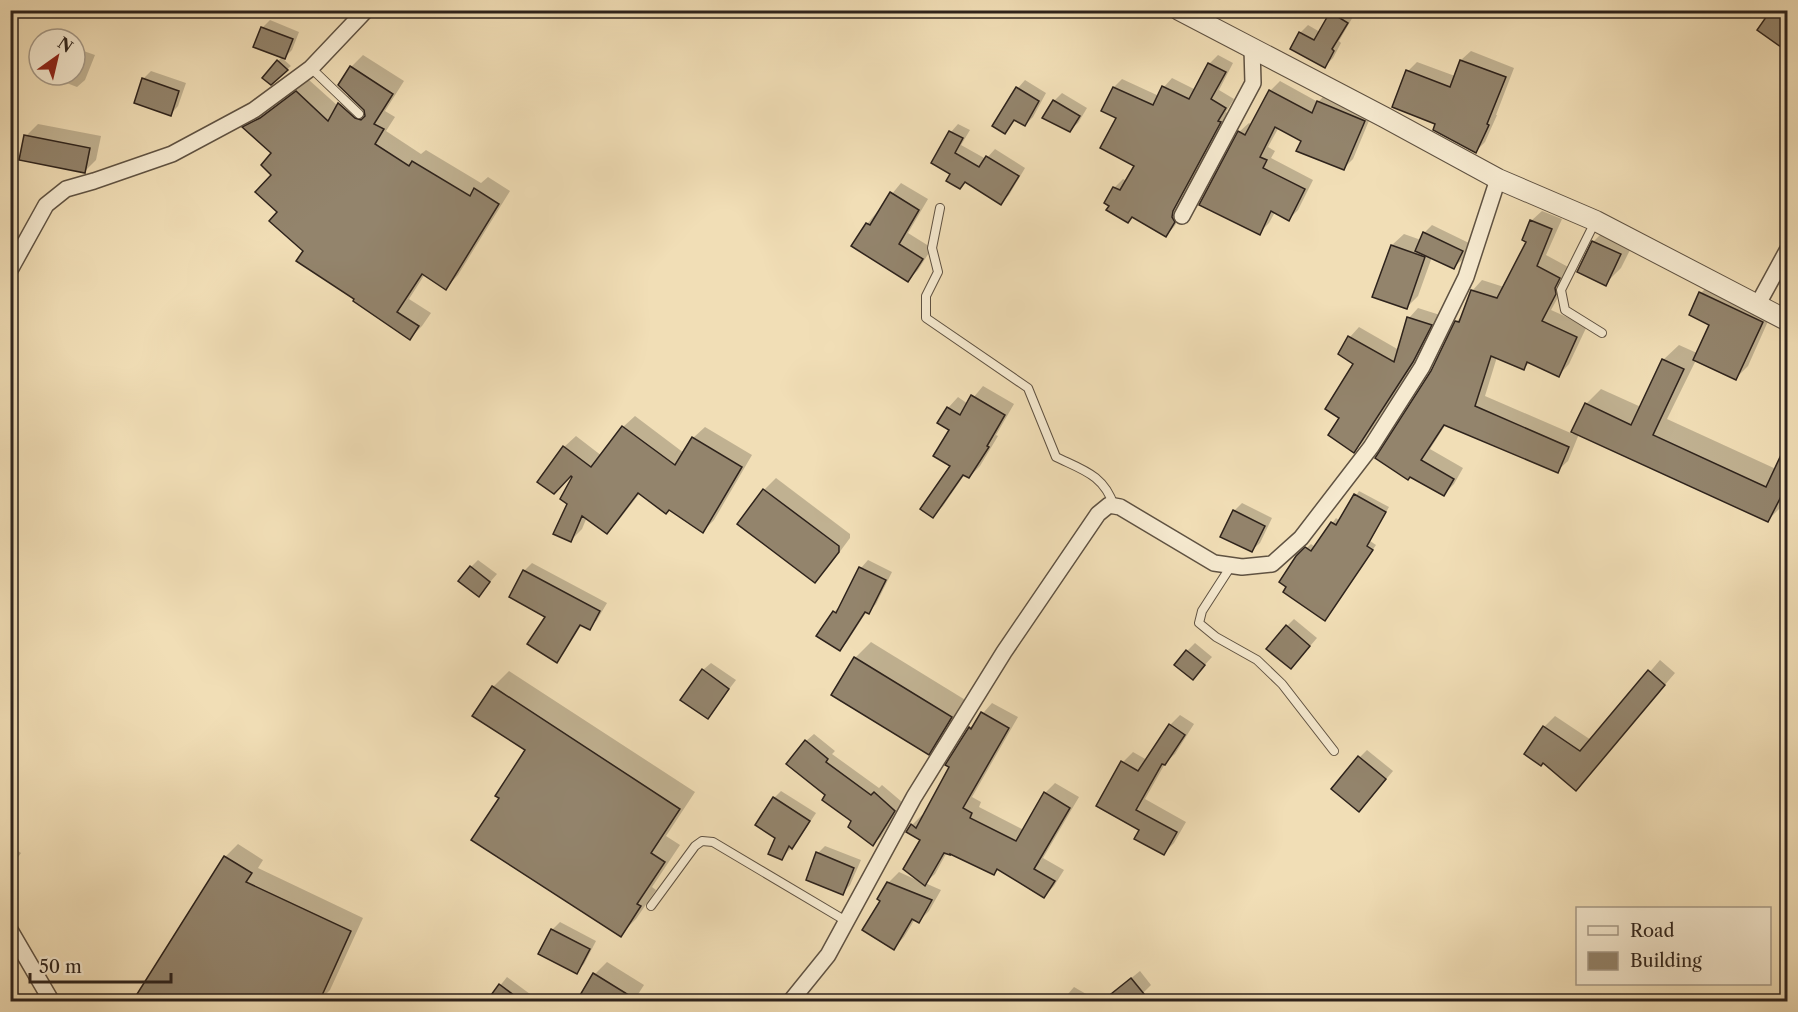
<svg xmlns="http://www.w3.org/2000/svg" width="1798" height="1012" font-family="'Libre Caslon Text',serif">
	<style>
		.shadow { fill: #0003 }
		.building { fill: #93846c; stroke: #2e231c; stroke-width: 1.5 }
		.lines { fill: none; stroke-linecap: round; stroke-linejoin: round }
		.service-casing { stroke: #5f5242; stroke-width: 10 }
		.minor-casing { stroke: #5f5242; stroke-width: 18 }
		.tertiary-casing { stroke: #5f5242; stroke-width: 22 }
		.service { stroke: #f6ead0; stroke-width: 8 }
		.minor { stroke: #f6ead0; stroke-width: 15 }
		.tertiary { stroke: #f6ead0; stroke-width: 20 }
	</style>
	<rect width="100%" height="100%" fill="#f1deb6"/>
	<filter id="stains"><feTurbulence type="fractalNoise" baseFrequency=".00333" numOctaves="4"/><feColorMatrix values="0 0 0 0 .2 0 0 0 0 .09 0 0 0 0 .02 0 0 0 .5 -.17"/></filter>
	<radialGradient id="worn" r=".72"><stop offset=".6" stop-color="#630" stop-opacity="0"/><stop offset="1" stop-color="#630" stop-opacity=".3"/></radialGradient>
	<g class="shadow">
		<polygon points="716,10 733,10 729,15"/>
		<polygon points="1334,10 1347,10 1354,15 1339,41 1341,43 1333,58 1325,66 1300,33 1308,25 1320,32"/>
		<polygon points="270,20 299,32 292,50 283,59 291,66 271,83 278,61 282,57 262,28"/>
		<polygon points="75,48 95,55 85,80 77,87 46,75 75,75"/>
		<polygon points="1471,51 1514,68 1496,115 1497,115 1485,142 1476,151 1408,71 1417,62 1455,76 1461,60"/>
		<polygon points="363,55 404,81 385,111 395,117 386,131 421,154 426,150 481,183 488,177 510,191 458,275 446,288 425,274 409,299 431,313 422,326 410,338 356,298 305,251 279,212 274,175 273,153 244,127 256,115 274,106 309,80 338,106 349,94 351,67"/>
		<polygon points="1218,55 1233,63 1219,90 1234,99 1226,112 1228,114 1183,213 1174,227 1166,235 1133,216 1128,221 1114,188 1123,179 1127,181 1136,165 1118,118 1114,87 1122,79 1159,96 1164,87 1172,78 1196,90 1209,64"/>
		<polygon points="151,71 186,83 178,106 171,114 143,79"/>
		<polygon points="1025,80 1046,93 1033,117 1025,125 1016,119 1005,132 994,126 1018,88"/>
		<polygon points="1280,81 1318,102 1328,92 1373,111 1353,159 1343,169 1302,140 1279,127 1268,147 1275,151 1271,158 1313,180 1298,210 1289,219 1275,212 1269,223 1259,233 1239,132 1249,123 1252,125 1271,90"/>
		<polygon points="1062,93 1087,108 1078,123 1070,130 1054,101"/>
		<polygon points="38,124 101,136 96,160 84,172 26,136"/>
		<polygon points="958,124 970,130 961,145 986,159 995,149 1025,168 1009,195 1001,203 966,181 960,187 952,174 933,162 951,132"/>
		<polygon points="901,183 928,199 908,233 932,248 918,270 908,280 867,224"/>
		<polygon points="1542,211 1562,219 1546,255 1570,268 1566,283 1551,310 1587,326 1569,364 1559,375 1530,362 1524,368 1497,357 1485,396 1573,434 1586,404 1601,389 1641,407 1663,360 1679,345 1697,353 1711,324 1701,293 1713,281 1773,310 1748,366 1736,378 1696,360 1667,419 1776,469 1788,444 1788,496 1783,505 1768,520 1579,434 1568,461 1557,471 1446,424 1430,449 1463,468 1454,484 1444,494 1411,475 1432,372 1456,322 1462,316 1472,291 1482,280 1504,287 1528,242 1531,221"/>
		<polygon points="1432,225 1469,243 1462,260 1454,267 1432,257 1418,296 1406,308 1392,245 1404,234 1421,240 1425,232"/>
		<polygon points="1610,225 1636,238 1621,268 1605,284 1579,271 1594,241"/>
		<polygon points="1418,308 1440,315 1423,351 1363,442 1354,451 1341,417 1355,363 1340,354 1350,337 1359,327 1399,350 1409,318"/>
		<polygon points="983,386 1014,404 996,435 998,436 980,466 969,477 965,474 943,506 933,516 952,466 952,430 948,408 958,397 968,404"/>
		<polygon points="635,416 684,453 693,438 705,427 752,455 714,520 703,531 669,509 640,493 618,521 607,532 587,517 582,529 570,541 569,504 574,477 564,447 576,436 602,456 623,427"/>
		<polygon points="776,478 850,534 850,538 827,569 815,581 764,490"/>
		<polygon points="1359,491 1389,507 1370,541 1376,545 1325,619 1297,557 1311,544 1315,547 1336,518 1340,521"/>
		<polygon points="1242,503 1272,518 1260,543 1252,550 1234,511"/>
		<polygon points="478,560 497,574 479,595 471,567"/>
		<polygon points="868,560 892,572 876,604 869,612 867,611 847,642 840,649 834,612 842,604 861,568"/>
		<polygon points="532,563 607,603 597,620 589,628 582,624 564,653 556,661 547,616 524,571"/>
		<polygon points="1294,619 1317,638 1298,660 1287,626"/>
		<polygon points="871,642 967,701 944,737 929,753 855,658"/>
		<polygon points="1195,643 1212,657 1193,678 1187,651"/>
		<polygon points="1660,660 1675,673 1576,789 1544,727 1555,716 1591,740"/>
		<polygon points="711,663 736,680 708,717 703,670"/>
		<polygon points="509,671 695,792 666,836 680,845 652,887 656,890 636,919 620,935 501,797 527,750 475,716 493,687"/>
		<polygon points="992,703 1018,717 972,797 981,802 979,807 1024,830 1045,793 1055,783 1079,797 1043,858 1064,870 1054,886 1044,896 999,869 994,874 947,852 935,874 925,883 941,890 929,911 919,921 915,919 904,937 894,948 882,900 888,883 899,872 919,881 923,839 912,825 922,815 924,816 970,728"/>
		<polygon points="1180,715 1194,724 1175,754 1166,762 1145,799 1186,822 1174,843 1164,853 1141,830 1098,805 1123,762 1133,752 1147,760 1170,725"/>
		<polygon points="814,734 835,751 832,754 879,788 882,785 902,802 881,837 873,844 827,795 806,741"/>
		<polygon points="1367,750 1393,771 1367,802 1360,757"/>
		<polygon points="781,791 816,813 799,839 782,858 777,837 774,798"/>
		<polygon points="238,844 263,860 258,868 363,918 330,990 318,1002 225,857"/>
		<polygon points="10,846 21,853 10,868"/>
		<polygon points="825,846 861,860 850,885 843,893 818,853"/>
		<polygon points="560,922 596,941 584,964 576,972 552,930"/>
		<polygon points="607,962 644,985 633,1002 595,974"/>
		<polygon points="1140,971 1151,985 1143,993 1132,1002 1102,1002"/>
		<polygon points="507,977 530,994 524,1002 487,1002"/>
		<polygon points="1074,987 1100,1002 1061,1002"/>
	</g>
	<g class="building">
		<polygon points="1771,10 1788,10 1788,52 1757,30"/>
		<polygon points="1330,12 1348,23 1332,49 1334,51 1325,68 1290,49 1299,32 1314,40"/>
		<polygon points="261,27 293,39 285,59 253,47"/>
		<polygon points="277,60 288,70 271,85 262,78"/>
		<polygon points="1460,60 1506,77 1487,124 1489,125 1476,153 1433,130 1435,124 1392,107 1406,70 1450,87"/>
		<polygon points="1208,63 1226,72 1211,99 1226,108 1218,121 1221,122 1173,211 1172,217 1175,222 1166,237 1132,217 1128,223 1106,210 1109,206 1104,203 1113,187 1120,190 1134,166 1100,148 1116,118 1101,111 1113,87 1153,105 1162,86 1189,99"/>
		<polygon points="350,66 393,94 374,124 384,129 375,144 409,166 412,161 470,196 474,188 499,204 446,290 422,274 397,312 419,326 410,340 353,301 354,299 296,261 303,251 269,221 277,212 255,192 271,175 261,165 271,153 242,127 260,118 296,91 328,121 338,103 355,118 361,120 365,116 364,110 338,85"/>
		<polygon points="142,78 179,91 171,116 134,103"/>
		<polygon points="1016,87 1039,101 1025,126 1014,120 1005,134 992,126"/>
		<polygon points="1269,90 1312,113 1317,101 1365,121 1344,170 1296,151 1301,141 1275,127 1260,157 1267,160 1263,168 1305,189 1289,221 1271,211 1260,235 1199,205 1238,131 1245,135"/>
		<polygon points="1053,100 1080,116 1070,132 1042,118"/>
		<polygon points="949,131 963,138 955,153 979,167 986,156 1019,176 1001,205 965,182 960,189 946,181 950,174 931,163"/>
		<polygon points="24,135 90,148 85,173 19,160"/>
		<polygon points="890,192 919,210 899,244 923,259 908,282 851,246 866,223 870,225"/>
		<polygon points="1530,220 1552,229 1537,266 1560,278 1555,288 1556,294 1542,321 1577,337 1559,377 1527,362 1524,370 1491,356 1475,406 1569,447 1558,473 1444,425 1421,460 1454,479 1444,496 1410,477 1408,480 1375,458 1431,371 1455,321 1459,322 1471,290 1497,298 1526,242 1522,240"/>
		<polygon points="1423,232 1463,251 1454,269 1415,251"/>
		<polygon points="1592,241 1621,254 1606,286 1577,272"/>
		<polygon points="1391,245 1425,257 1407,309 1372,297"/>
		<polygon points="1699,292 1763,322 1736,380 1693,360 1709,325 1689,315"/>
		<polygon points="1407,317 1432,325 1413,362 1354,453 1328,435 1339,418 1325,409 1353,364 1338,354 1348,336 1394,362"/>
		<polygon points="1662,359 1684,369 1653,435 1766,487 1788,440 1788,483 1768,522 1571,432 1585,403 1631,425"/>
		<polygon points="971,395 1005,415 987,446 989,447 969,478 963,475 933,518 920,509 950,466 933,456 949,430 937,423 947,407 960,415"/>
		<polygon points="622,426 675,465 692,437 742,467 703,533 669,510 666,514 638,493 607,534 582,516 571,542 553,534 567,504 560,499 572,477 571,476 554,494 537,482 563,446 591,467"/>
		<polygon points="763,489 839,546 839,552 815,583 737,524"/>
		<polygon points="1354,494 1386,512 1367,546 1373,550 1325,621 1283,592 1286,587 1279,582 1296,556 1305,547 1311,551 1331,522 1336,525"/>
		<polygon points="1233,510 1265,526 1252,552 1220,537"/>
		<polygon points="470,566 490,582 479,597 458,581"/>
		<polygon points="859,567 886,580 869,614 865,612 840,651 816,636 833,611 836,613"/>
		<polygon points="523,570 600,611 590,630 580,625 557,663 527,644 545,617 509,597"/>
		<polygon points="1286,625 1310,646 1291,669 1266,649"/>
		<polygon points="1186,650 1205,665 1193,680 1174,665"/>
		<polygon points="854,657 952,717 929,755 831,695"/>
		<polygon points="702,669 729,689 708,719 680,700"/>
		<polygon points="1648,670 1665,685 1576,791 1543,763 1541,766 1524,754 1543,726 1580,751"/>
		<polygon points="492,686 680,809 651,853 665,862 637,904 641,906 621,937 471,840 499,798 495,796 525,750 472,716"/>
		<polygon points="981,712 1009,728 963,808 972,813 970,818 1016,841 1044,792 1070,808 1034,869 1055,881 1044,898 997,869 994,875 950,854 950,855 944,853 925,886 903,869 920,840 906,832 911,824 916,828 949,767 945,765 969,727 971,729"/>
		<polygon points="1169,724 1185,735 1165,765 1162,764 1136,810 1177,832 1164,855 1134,839 1139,830 1096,806 1121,761 1138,771"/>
		<polygon points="805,740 828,759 826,762 871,795 874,792 895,811 873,846 848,827 851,821 822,800 825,795 786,764"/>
		<polygon points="1358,756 1386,779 1359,812 1331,789"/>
		<polygon points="773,797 810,821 792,849 789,846 782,860 768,854 775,838 755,825"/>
		<polygon points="816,852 854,868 843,895 806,880"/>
		<polygon points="224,856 252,873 246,882 351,931 319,1002 132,1002"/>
		<polygon points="887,882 932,900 919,923 912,919 894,950 862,930 880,901 877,899"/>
		<polygon points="551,929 590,949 577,974 538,954"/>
		<polygon points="593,973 640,1002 576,1002"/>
		<polygon points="1131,978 1144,994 1134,1002 1101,1002"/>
		<polygon points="499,984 523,1002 486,1002"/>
	</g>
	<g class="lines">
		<defs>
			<g id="service">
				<polyline points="311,68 359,114"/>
				<path d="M940,208l-8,40 6,24 -12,24v22l102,70 28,69c27,13 48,18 58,49"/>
				<polyline points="1595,222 1561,290 1565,310 1602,333"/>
				<polyline points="1231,566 1202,611 1199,623 1216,637 1257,660 1282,684 1334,751"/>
				<polyline points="651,906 695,846 702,841 713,842 846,921"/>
			</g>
			<g id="minor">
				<polyline points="1182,216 1253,83 1252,48"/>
				<polyline points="10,270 46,205 66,189 94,181 172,154 254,110 311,68 366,10"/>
				<polyline points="1758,304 1788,249"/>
				<polyline points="10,930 52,1002"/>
				<polyline points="790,1002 828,955 914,797 1004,652 1098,514 1109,505 1120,507 1214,563 1242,567 1272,564 1301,538 1371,447 1422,367 1466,277 1498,179"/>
			</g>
			<polyline id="tertiary" points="1179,10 1384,117 1498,179 1596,221 1788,321"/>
		</defs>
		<use href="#service" class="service-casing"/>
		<use href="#minor" class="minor-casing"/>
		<use href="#tertiary" class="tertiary-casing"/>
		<use href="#service" class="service"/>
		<use href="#minor" class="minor"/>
		<use href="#tertiary" class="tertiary"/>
	</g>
	<rect width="1798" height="1012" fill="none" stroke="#f1deb6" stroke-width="36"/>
	<rect x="12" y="12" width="1774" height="988" fill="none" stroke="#2e231c" stroke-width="3"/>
	<rect x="18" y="18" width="1762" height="976" fill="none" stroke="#2e231c" stroke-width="1.5"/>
	<rect x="1576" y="907" width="195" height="78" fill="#f6ead0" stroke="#a69a88" stroke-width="1.5"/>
	<rect x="1588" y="926" width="30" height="9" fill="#f6ead0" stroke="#a69a88" stroke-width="1.5"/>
	<text x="1630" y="937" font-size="18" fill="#2e231c">Road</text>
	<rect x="1588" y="952" width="30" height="18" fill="#93846c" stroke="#a69a88" stroke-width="1.5"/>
	<text x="1630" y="967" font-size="18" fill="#2e231c">Building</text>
	<g transform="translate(57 57) rotate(34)"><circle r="28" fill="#f6ead0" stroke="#a69a88" stroke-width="1.5"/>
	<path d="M0-4.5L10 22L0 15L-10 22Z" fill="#8f2418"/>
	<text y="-9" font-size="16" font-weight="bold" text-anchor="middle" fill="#2e231c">N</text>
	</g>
	<path d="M30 973v9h141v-9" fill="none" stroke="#2e231c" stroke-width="3"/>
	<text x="39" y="973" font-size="18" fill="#2e231c" stroke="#f6ead0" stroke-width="4.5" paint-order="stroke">50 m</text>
	<rect width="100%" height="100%" filter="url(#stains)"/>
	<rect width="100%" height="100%" fill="url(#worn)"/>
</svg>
